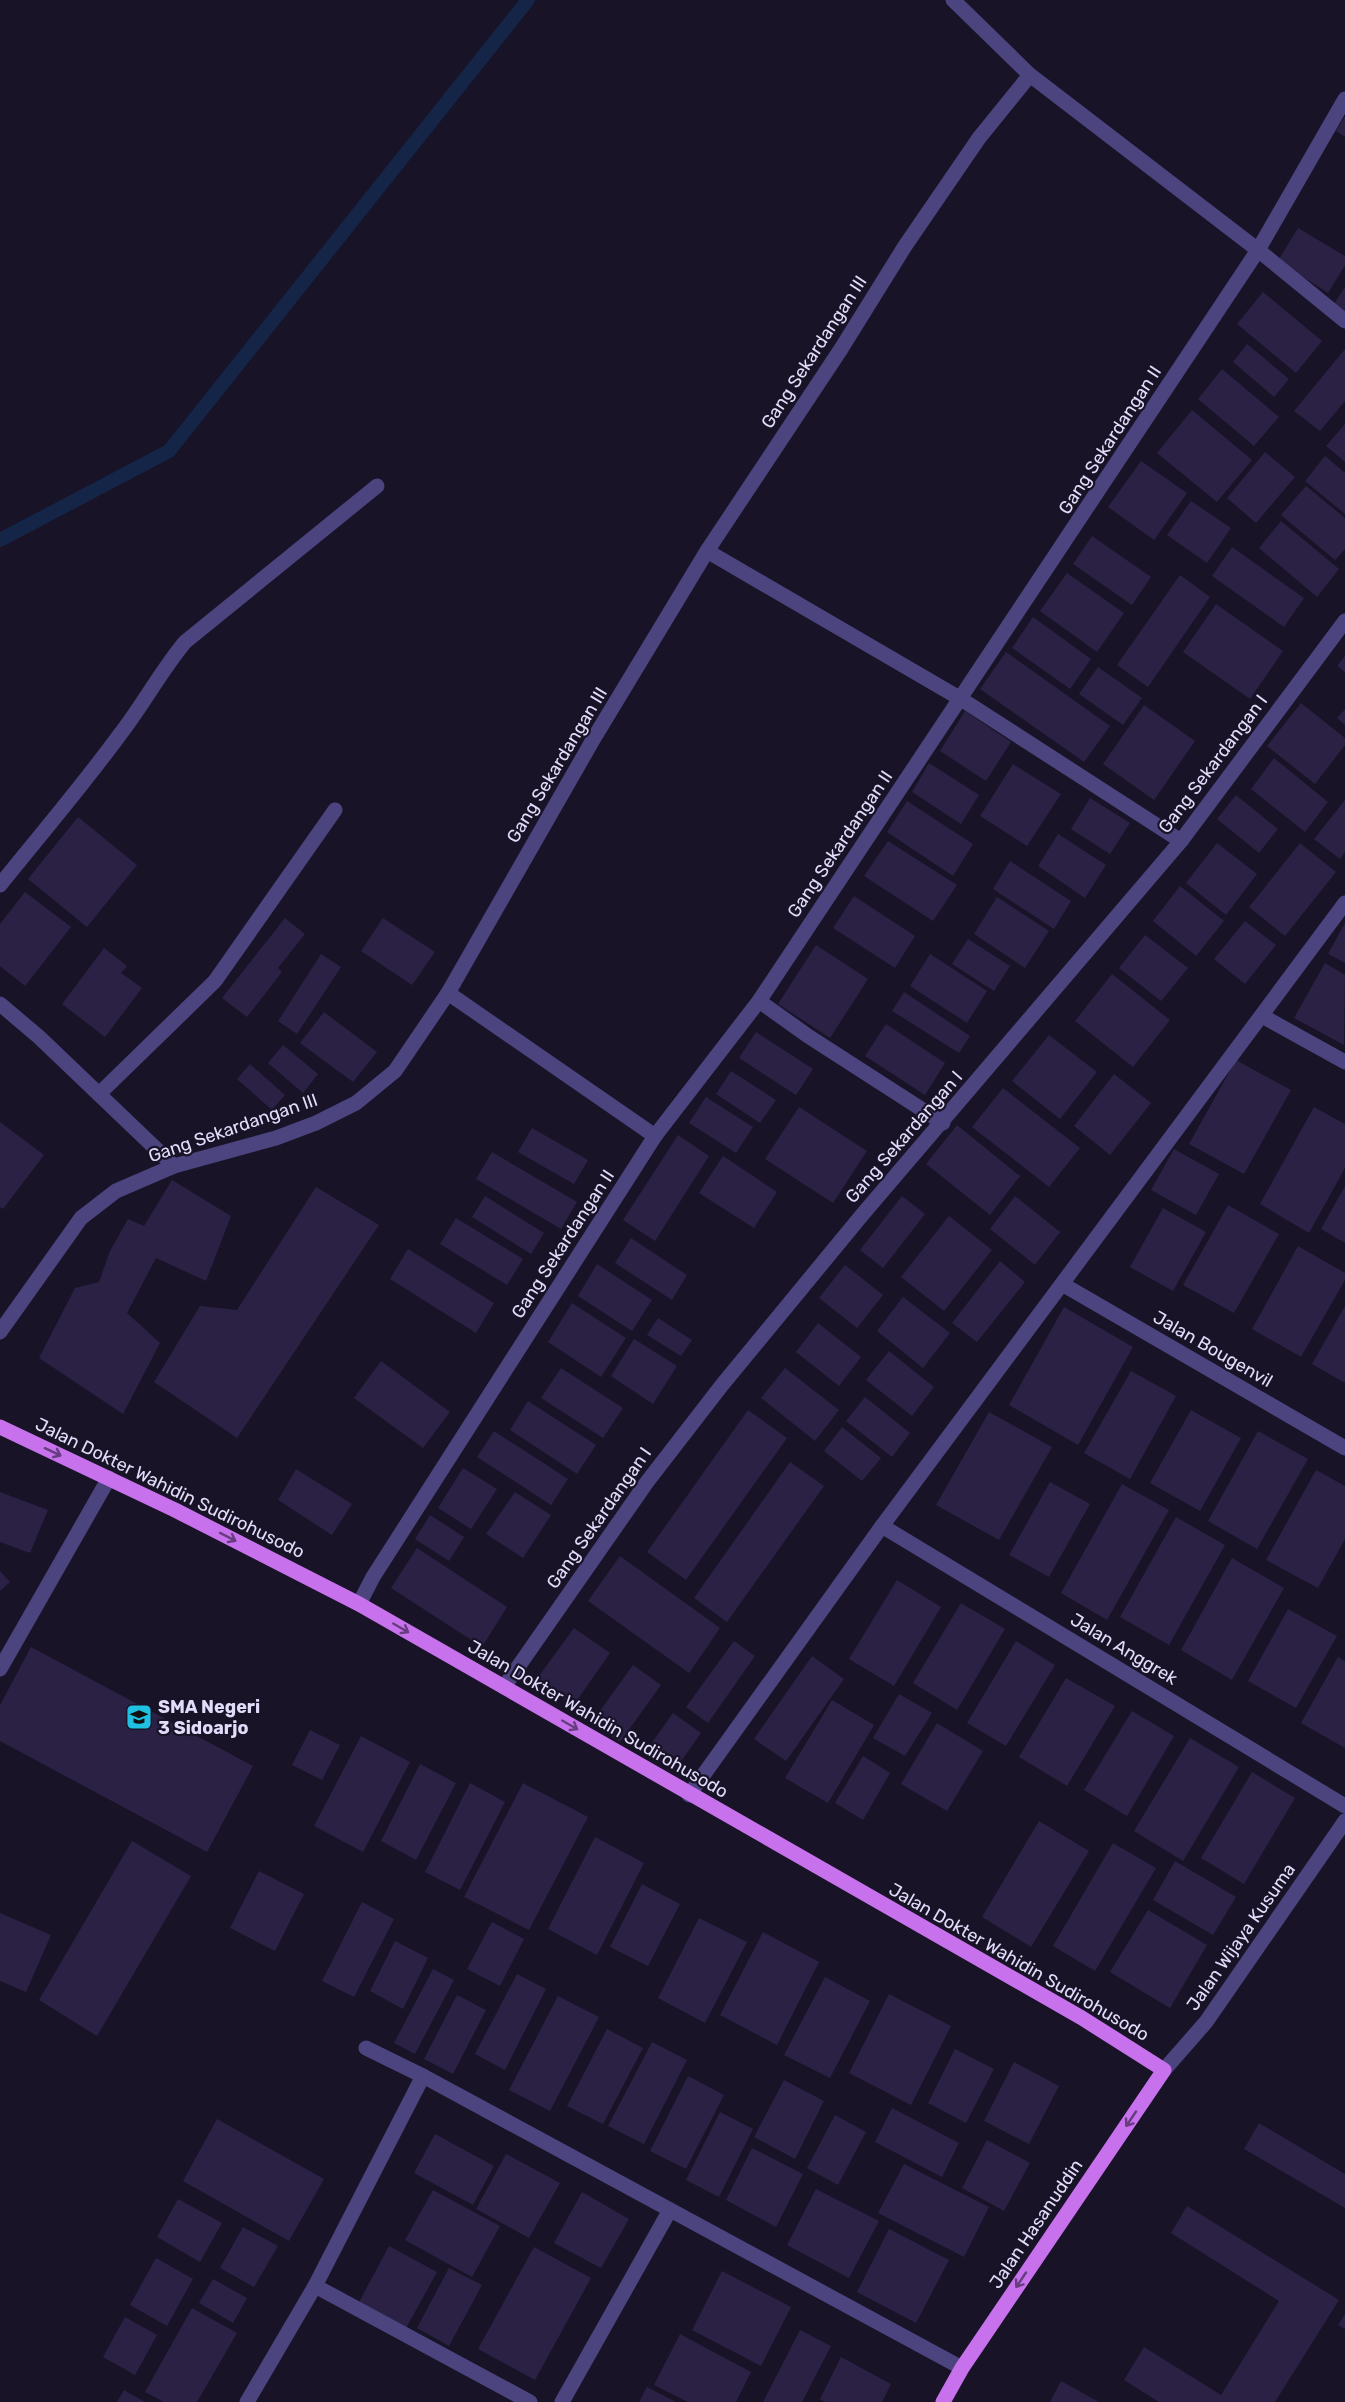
<svg xmlns="http://www.w3.org/2000/svg" width="1345" height="2402" font-family="Rubik,sans-serif">
	<style>
		.lines { fill: none; stroke-linecap: round; stroke-linejoin: round }
		.stream { stroke: #152548; stroke-width: 14 }
		.building { fill: #2b2145 }
		.minor { stroke: #4b447f; stroke-width: 15 }
		.major { stroke: #c871ed; stroke-width: 15 }
		.oneway { stroke: #673d80 }
		.labels { text-anchor: middle; dominant-baseline: central; stroke-width: 4.5; stroke-linejoin: round; paint-order: stroke }
		.street-label { font-size: 18px; fill: #e2dcfb; stroke: #181326 }
		.poi-label { font-size: 18px; font-weight: bold; fill: #e2dcfb; stroke: #181326; text-anchor: start }
	</style>
	<rect width="100%" height="100%" fill="#181326"/>
	<g class="lines">
		<polyline class="stream" points="0,540 169,451 528,0"/>
	</g>
	<g class="building">
		<polygon points="1345,116 1345,137 1336,131"/>
		<polygon points="1298,228 1345,256 1345,265 1328,293 1278,261"/>
		<polygon points="1345,287 1345,315 1332,307"/>
		<polygon points="1263,292 1322,341 1296,373 1237,324"/>
		<polygon points="1247,344 1289,379 1274,397 1233,362"/>
		<polygon points="1345,349 1345,401 1320,431 1294,411"/>
		<polygon points="1222,369 1279,417 1254,446 1198,399"/>
		<polygon points="1192,410 1252,460 1217,502 1157,453"/>
		<polygon points="1345,424 1345,462 1326,446"/>
		<polygon points="1265,452 1295,477 1256,523 1227,498"/>
		<polygon points="1325,456 1345,473 1345,514 1305,481"/>
		<polygon points="1141,461 1187,493 1154,540 1108,507"/>
		<polygon points="1306,486 1345,518 1345,549 1335,560 1281,515"/>
		<polygon points="1191,501 1231,528 1207,563 1167,535"/>
		<polygon points="1281,521 1339,569 1317,597 1259,548"/>
		<polygon points="1092,536 1151,577 1132,605 1073,564"/>
		<polygon points="1232,547 1304,598 1284,627 1212,576"/>
		<polygon points="1067,573 1124,613 1097,652 1040,611"/>
		<polygon points="1180,575 1210,597 1148,687 1117,665"/>
		<polygon points="1216,604 1283,651 1250,699 1183,652"/>
		<polygon points="1033,617 1091,659 1070,689 1012,648"/>
		<polygon points="1006,652 1110,726 1084,762 980,689"/>
		<polygon points="1345,656 1345,672 1337,666"/>
		<polygon points="1098,667 1142,698 1123,725 1079,694"/>
		<polygon points="1301,703 1345,738 1345,745 1315,784 1267,746"/>
		<polygon points="1144,705 1195,741 1154,800 1103,764"/>
		<polygon points="1345,709 1345,725 1337,718"/>
		<polygon points="965,711 1011,742 986,781 940,751"/>
		<polygon points="1274,758 1328,802 1305,832 1251,789"/>
		<polygon points="929,763 979,795 961,824 912,792"/>
		<polygon points="1013,764 1061,794 1027,846 980,816"/>
		<polygon points="1236,795 1278,829 1259,853 1217,819"/>
		<polygon points="1090,798 1130,823 1110,854 1071,829"/>
		<polygon points="1345,800 1345,852 1340,859 1314,839"/>
		<polygon points="907,801 973,844 953,876 887,832"/>
		<polygon points="78,817 137,865 87,927 28,879"/>
		<polygon points="1058,834 1106,865 1085,898 1038,866"/>
		<polygon points="888,841 957,885 933,921 864,876"/>
		<polygon points="1217,843 1257,874 1226,915 1186,883"/>
		<polygon points="1300,843 1336,872 1285,936 1249,907"/>
		<polygon points="1010,861 1071,901 1054,929 993,889"/>
		<polygon points="1180,886 1224,921 1196,956 1153,921"/>
		<polygon points="25,892 71,927 25,986 0,966 0,924"/>
		<polygon points="854,896 915,936 895,968 833,928"/>
		<polygon points="997,897 1049,931 1025,968 974,934"/>
		<polygon points="285,918 305,934 278,968 282,972 247,1017 222,998"/>
		<polygon points="383,918 435,952 412,985 361,951"/>
		<polygon points="1245,921 1276,945 1245,984 1214,959"/>
		<polygon points="1345,923 1345,963 1328,954"/>
		<polygon points="1145,935 1188,968 1161,1001 1119,968"/>
		<polygon points="968,939 1010,966 994,991 952,964"/>
		<polygon points="816,945 868,979 830,1038 778,1004"/>
		<polygon points="104,948 127,966 121,973 142,988 105,1037 62,1004"/>
		<polygon points="321,954 341,967 297,1034 278,1021"/>
		<polygon points="930,954 987,991 967,1023 910,986"/>
		<polygon points="1325,963 1345,975 1344,1045 1294,1018"/>
		<polygon points="1112,974 1170,1020 1133,1067 1075,1021"/>
		<polygon points="904,992 970,1036 959,1053 892,1011"/>
		<polygon points="324,1012 377,1052 353,1082 300,1043"/>
		<polygon points="886,1024 945,1063 925,1095 865,1056"/>
		<polygon points="756,1032 813,1069 796,1095 739,1058"/>
		<polygon points="1049,1035 1097,1072 1060,1119 1012,1081"/>
		<polygon points="283,1045 318,1074 303,1093 268,1063"/>
		<polygon points="1236,1060 1291,1090 1244,1174 1189,1144"/>
		<polygon points="250,1064 285,1095 272,1110 237,1079"/>
		<polygon points="731,1071 776,1100 760,1123 716,1094"/>
		<polygon points="1114,1074 1151,1103 1110,1155 1074,1126"/>
		<polygon points="1003,1088 1080,1148 1049,1187 972,1127"/>
		<polygon points="706,1097 753,1127 736,1153 689,1123"/>
		<polygon points="799,1107 867,1151 833,1203 765,1159"/>
		<polygon points="1314,1107 1345,1124 1345,1168 1309,1233 1260,1204"/>
		<polygon points="0,1122 44,1155 3,1209 0,1207"/>
		<polygon points="957,1125 1020,1176 990,1215 926,1164"/>
		<polygon points="532,1128 588,1160 574,1184 518,1152"/>
		<polygon points="678,1135 709,1156 655,1241 623,1220"/>
		<polygon points="1174,1149 1219,1174 1196,1215 1151,1190"/>
		<polygon points="492,1152 577,1202 561,1229 476,1179"/>
		<polygon points="723,1156 777,1192 754,1228 699,1193"/>
		<polygon points="172,1180 231,1216 206,1281 156,1258 127,1313 160,1343 123,1414 39,1358 75,1288 99,1282 110,1251 128,1219 144,1226"/>
		<polygon points="1345,1186 1345,1243 1321,1229"/>
		<polygon points="316,1187 379,1225 237,1438 154,1382 200,1306 237,1310"/>
		<polygon points="485,1196 544,1233 531,1254 472,1217"/>
		<polygon points="902,1196 925,1214 883,1268 860,1250"/>
		<polygon points="1015,1196 1060,1232 1035,1265 990,1229"/>
		<polygon points="1228,1205 1279,1234 1234,1313 1183,1285"/>
		<polygon points="1163,1208 1206,1232 1173,1291 1130,1267"/>
		<polygon points="949,1216 992,1250 944,1311 901,1277"/>
		<polygon points="456,1218 523,1259 507,1285 440,1244"/>
		<polygon points="631,1238 687,1275 672,1300 615,1263"/>
		<polygon points="1298,1246 1345,1273 1345,1280 1301,1357 1252,1329"/>
		<polygon points="408,1249 494,1303 476,1333 390,1279"/>
		<polygon points="1000,1261 1025,1282 977,1342 952,1323"/>
		<polygon points="597,1264 652,1300 632,1331 578,1296"/>
		<polygon points="845,1265 883,1295 857,1328 819,1298"/>
		<polygon points="903,1297 950,1333 923,1368 877,1331"/>
		<polygon points="572,1303 626,1338 601,1377 548,1342"/>
		<polygon points="1345,1306 1345,1383 1312,1364"/>
		<polygon points="1064,1307 1133,1347 1078,1445 1009,1405"/>
		<polygon points="658,1318 692,1340 681,1356 647,1335"/>
		<polygon points="818,1323 861,1357 839,1386 796,1352"/>
		<polygon points="634,1339 677,1366 653,1404 611,1376"/>
		<polygon points="889,1351 934,1387 912,1416 866,1380"/>
		<polygon points="381,1361 450,1412 423,1448 354,1398"/>
		<polygon points="561,1368 623,1408 603,1438 541,1398"/>
		<polygon points="785,1368 839,1410 815,1441 761,1398"/>
		<polygon points="1131,1371 1176,1396 1130,1479 1084,1453"/>
		<polygon points="865,1397 910,1433 892,1457 846,1421"/>
		<polygon points="528,1401 596,1445 577,1474 510,1430"/>
		<polygon points="748,1410 787,1438 686,1580 647,1552"/>
		<polygon points="1191,1410 1241,1438 1200,1511 1150,1483"/>
		<polygon points="989,1412 1052,1447 999,1540 936,1505"/>
		<polygon points="842,1427 881,1458 862,1481 824,1451"/>
		<polygon points="494,1431 568,1479 551,1505 477,1457"/>
		<polygon points="1258,1431 1308,1459 1257,1549 1208,1521"/>
		<polygon points="790,1462 824,1486 727,1622 694,1598"/>
		<polygon points="463,1468 497,1489 471,1529 438,1508"/>
		<polygon points="296,1469 352,1504 332,1535 278,1500"/>
		<polygon points="1316,1470 1345,1486 1345,1539 1318,1588 1266,1560"/>
		<polygon points="1050,1482 1090,1504 1049,1577 1009,1555"/>
		<polygon points="1122,1484 1169,1510 1107,1620 1061,1593"/>
		<polygon points="0,1492 48,1510 30,1553 0,1542"/>
		<polygon points="515,1492 551,1515 523,1558 486,1534"/>
		<polygon points="430,1515 464,1537 449,1561 415,1539"/>
		<polygon points="1176,1517 1225,1545 1169,1645 1120,1617"/>
		<polygon points="417,1548 507,1607 482,1647 391,1588"/>
		<polygon points="620,1556 720,1628 689,1673 588,1601"/>
		<polygon points="1232,1558 1284,1588 1232,1680 1181,1650"/>
		<polygon points="0,1571 10,1582 0,1591"/>
		<polygon points="897,1580 941,1607 894,1686 849,1659"/>
		<polygon points="961,1603 1005,1629 957,1710 913,1683"/>
		<polygon points="1288,1609 1337,1636 1296,1708 1248,1681"/>
		<polygon points="574,1628 610,1653 573,1706 536,1680"/>
		<polygon points="734,1641 755,1656 708,1723 686,1707"/>
		<polygon points="1016,1641 1055,1665 1006,1746 967,1723"/>
		<polygon points="31,1647 253,1766 207,1852 0,1741 0,1705"/>
		<polygon points="812,1656 844,1679 786,1761 754,1739"/>
		<polygon points="1338,1657 1345,1661 1345,1748 1301,1723"/>
		<polygon points="633,1665 661,1685 620,1742 592,1722"/>
		<polygon points="1066,1678 1115,1706 1067,1786 1019,1757"/>
		<polygon points="899,1694 932,1713 905,1756 873,1738"/>
		<polygon points="832,1700 874,1725 828,1803 785,1778"/>
		<polygon points="1132,1711 1174,1736 1127,1816 1084,1790"/>
		<polygon points="673,1713 701,1733 674,1771 646,1751"/>
		<polygon points="937,1723 983,1751 947,1811 901,1784"/>
		<polygon points="310,1730 340,1745 322,1780 292,1765"/>
		<polygon points="361,1736 410,1762 363,1852 314,1826"/>
		<polygon points="1190,1738 1239,1767 1183,1861 1134,1831"/>
		<polygon points="863,1756 890,1773 863,1820 835,1803"/>
		<polygon points="420,1764 456,1783 416,1860 381,1841"/>
		<polygon points="1252,1772 1295,1798 1244,1884 1201,1858"/>
		<polygon points="470,1783 505,1802 460,1890 425,1872"/>
		<polygon points="523,1783 588,1817 529,1930 464,1897"/>
		<polygon points="1039,1821 1089,1851 1031,1947 982,1917"/>
		<polygon points="595,1837 644,1863 597,1955 548,1929"/>
		<polygon points="132,1841 191,1876 97,2036 39,2000"/>
		<polygon points="1113,1843 1156,1868 1095,1971 1053,1946"/>
		<polygon points="1175,1861 1236,1897 1213,1935 1153,1900"/>
		<polygon points="259,1871 304,1894 275,1951 230,1928"/>
		<polygon points="642,1884 680,1904 648,1966 610,1947"/>
		<polygon points="362,1902 394,1919 354,1997 322,1981"/>
		<polygon points="1148,1910 1207,1945 1170,2008 1110,1972"/>
		<polygon points="0,1913 51,1935 26,1992 0,1981"/>
		<polygon points="699,1918 747,1942 705,2023 658,1998"/>
		<polygon points="492,1922 524,1939 500,1986 467,1969"/>
		<polygon points="763,1932 819,1962 777,2045 720,2015"/>
		<polygon points="395,1941 428,1958 403,2009 370,1991"/>
		<polygon points="433,1969 454,1980 415,2054 394,2043"/>
		<polygon points="517,1974 546,1989 505,2070 475,2054"/>
		<polygon points="825,1977 870,2001 830,2078 784,2055"/>
		<polygon points="889,1994 951,2026 911,2105 849,2073"/>
		<polygon points="457,1995 486,2010 453,2074 424,2059"/>
		<polygon points="558,1996 599,2017 550,2111 509,2090"/>
		<polygon points="607,2029 643,2048 603,2124 567,2106"/>
		<polygon points="652,2042 687,2060 644,2144 608,2126"/>
		<polygon points="955,2049 994,2069 966,2123 928,2103"/>
		<polygon points="1014,2062 1059,2086 1029,2144 984,2121"/>
		<polygon points="688,2076 724,2095 686,2169 650,2151"/>
		<polygon points="784,2080 824,2101 795,2159 754,2137"/>
		<polygon points="892,2108 959,2143 942,2177 875,2142"/>
		<polygon points="720,2112 753,2129 719,2197 686,2180"/>
		<polygon points="835,2115 866,2132 838,2185 807,2168"/>
		<polygon points="217,2119 324,2179 289,2241 183,2181"/>
		<polygon points="1259,2123 1345,2174 1345,2208 1244,2149"/>
		<polygon points="435,2134 494,2166 473,2205 414,2173"/>
		<polygon points="987,2140 1030,2163 1004,2211 962,2188"/>
		<polygon points="752,2148 803,2174 776,2227 726,2200"/>
		<polygon points="506,2154 560,2183 529,2238 476,2209"/>
		<polygon points="904,2164 989,2207 964,2257 878,2213"/>
		<polygon points="816,2189 879,2221 849,2278 787,2245"/>
		<polygon points="433,2190 500,2226 472,2277 405,2240"/>
		<polygon points="582,2192 629,2219 601,2268 554,2243"/>
		<polygon points="178,2199 222,2223 200,2262 157,2237"/>
		<polygon points="1187,2206 1339,2300 1275,2402 1159,2402 1124,2380 1144,2347 1221,2395 1279,2301 1171,2233"/>
		<polygon points="243,2227 278,2246 254,2287 220,2268"/>
		<polygon points="889,2229 949,2260 916,2323 857,2292"/>
		<polygon points="389,2246 437,2272 405,2330 358,2304"/>
		<polygon points="534,2247 591,2278 535,2380 478,2349"/>
		<polygon points="156,2258 193,2279 167,2326 130,2305"/>
		<polygon points="449,2268 482,2285 449,2346 417,2328"/>
		<polygon points="722,2271 791,2307 761,2366 692,2330"/>
		<polygon points="213,2279 247,2298 233,2323 199,2303"/>
		<polygon points="192,2308 237,2333 197,2402 164,2402 145,2392"/>
		<polygon points="1345,2314 1345,2329 1338,2325"/>
		<polygon points="125,2317 157,2335 135,2375 103,2357"/>
		<polygon points="800,2330 831,2346 802,2402 763,2402"/>
		<polygon points="680,2334 751,2372 736,2402 688,2402 654,2385"/>
		<polygon points="841,2357 891,2384 882,2402 825,2402 820,2399"/>
		<polygon points="1061,2381 1099,2402 1050,2402"/>
		<polygon points="647,2387 676,2402 639,2402"/>
		<polygon points="124,2390 145,2402 117,2402"/>
	</g>
	<g class="lines">
		<g class="minor">
			<polyline points="953,0 1030,75 1258,250 1345,321"/>
			<polyline points="707,551 961,699 1181,841"/>
			<path d="M0,885c41,-51 83,-100 121,-152 23,-30 40,-62 64,-91l192,-156"/>
			<polyline points="448,993 655,1136"/>
			<polyline points="759,1001 808,1036 943,1123"/>
			<polyline points="0,1004 39,1037 174,1166"/>
			<polyline points="1262,1016 1345,1062"/>
			<polyline points="99,1094 215,981 335,810"/>
			<polyline points="1062,1284 1345,1448"/>
			<polyline points="0,1332 81,1218 116,1191 174,1166 276,1138 316,1123 356,1103 395,1071 448,993 594,738 707,551 841,349 905,246 979,138 1030,75"/>
			<polyline points="882,1526 1345,1806"/>
			<polyline points="359,1604 373,1577 655,1136 759,1001 1258,250 1345,99"/>
			<polyline points="0,1669 109,1478"/>
			<polyline points="504,1687 647,1482 722,1385 862,1215 1181,841 1345,621"/>
			<polyline points="689,1795 882,1526 1345,903"/>
			<polyline points="366,2048 423,2076 962,2368"/>
			<polyline points="1164,2070 1206,2022 1345,1821"/>
			<polyline points="315,2286 530,2402"/>
			<polyline points="247,2402 315,2286 423,2076"/>
			<polyline points="562,2402 670,2210"/>
		</g>
		<polyline class="major" points="0,1427 175,1510 359,1604 1082,2018 1164,2070 962,2368 943,2402"/>
	</g>
	<defs><path id="oneway-shaft" d="M-6 0H5M1.5-3L5.5 0L1.5 3" fill="none" stroke-width="1.6" stroke-linecap="round" stroke-linejoin="round" transform="scale(1.5)"/></defs>
	<g class="oneway">
		<use href="#oneway-shaft" transform="translate(53 1452) rotate(25)"/>
		<use href="#oneway-shaft" transform="translate(228 1537) rotate(27)"/>
		<use href="#oneway-shaft" transform="translate(401 1628) rotate(30)"/>
		<use href="#oneway-shaft" transform="translate(570 1725) rotate(30)"/>
		<use href="#oneway-shaft" transform="translate(1131 2119) rotate(124)"/>
		<use href="#oneway-shaft" transform="translate(1021 2280) rotate(124)"/>
	</g>
	<defs>
		<symbol id="school-square" viewBox="-11 -11 22 22"><rect x="-9" y="-9" width="18" height="18" rx="4" fill="#20c0e3" stroke="#181326"/><path d="M0-5L7-2L0 1L-7-2ZM-4 1L0 2.5L4 1V4Q0 6-4 4Z" fill="#111"/></symbol>
	</defs>
	<g fill-rule="evenodd">
		<use href="#school-square" x="124" y="1702" width="30" height="30"/>
	</g>
	<g class="labels">
		<g class="street-label">
			<text transform="translate(814 352) rotate(-57)">Gang Sekardangan III</text>
			<text transform="translate(1110 440) rotate(-57)">Gang Sekardangan II</text>
			<text transform="translate(1213 764) rotate(-53)">Gang Sekardangan I</text>
			<text transform="translate(557 765) rotate(-59)">Gang Sekardangan III</text>
			<text transform="translate(840 844) rotate(-56)">Gang Sekardangan II</text>
			<text transform="translate(233 1128) rotate(-19)">Gang Sekardangan III</text>
			<text transform="translate(904 1137) rotate(-49)">Gang Sekardangan I</text>
			<text transform="translate(563 1244) rotate(-57)">Gang Sekardangan II</text>
			<text transform="translate(1213 1349) rotate(30)">Jalan Bougenvil</text>
			<text transform="translate(170 1488) rotate(26)">Jalan Dokter Wahidin Sudirohusodo</text>
			<text transform="translate(599 1518) rotate(-55)">Gang Sekardangan I</text>
			<text transform="translate(1124 1649) rotate(31)">Jalan Anggrek</text>
			<text transform="translate(598 1719) rotate(30)">Jalan Dokter Wahidin Sudirohusodo</text>
			<text transform="translate(1241 1937) rotate(-55)">Jalan Wijaya Kusuma</text>
			<text transform="translate(1019 1962) rotate(30)">Jalan Dokter Wahidin Sudirohusodo</text>
			<text transform="translate(1036 2224) rotate(-56)">Jalan Hasanuddin</text>
		</g>
		<g class="poi-label">
			<text x="158" y="1707">SMA Negeri<tspan x="158" dy="21">3 Sidoarjo</tspan></text>
		</g>
	</g>
</svg>
